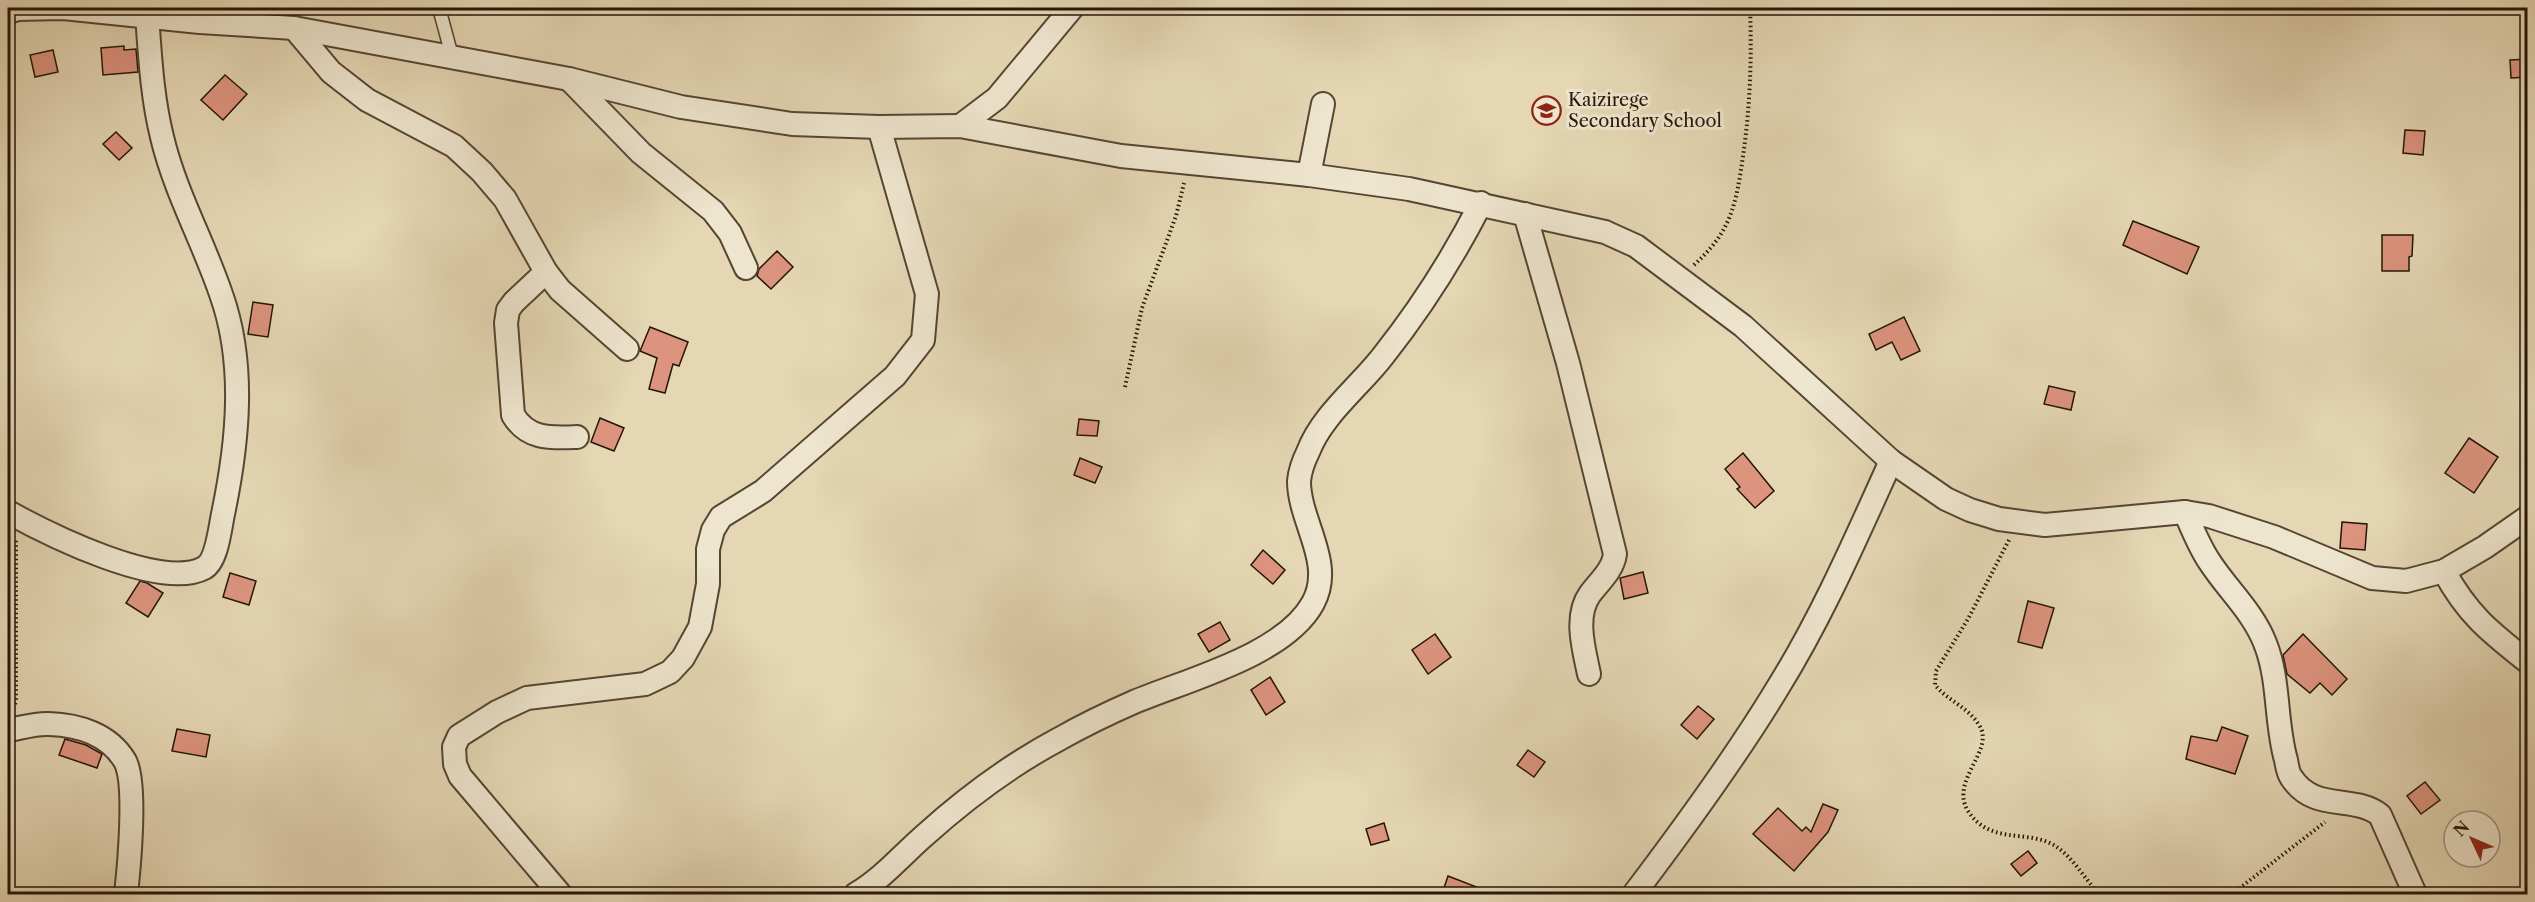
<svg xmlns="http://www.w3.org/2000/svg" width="2535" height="902" font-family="'Libre Caslon Text',serif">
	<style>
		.building { fill: #dd947f; stroke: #251608; stroke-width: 1.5 }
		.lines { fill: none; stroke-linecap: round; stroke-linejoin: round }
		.lane-casing { stroke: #554633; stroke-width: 15 }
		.street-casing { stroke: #554633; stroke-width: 26 }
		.path { stroke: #251608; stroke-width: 4; stroke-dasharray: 1.5 3; stroke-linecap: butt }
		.lane { stroke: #eee5ce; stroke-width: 12 }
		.street { stroke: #eee5ce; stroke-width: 22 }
		.labels { text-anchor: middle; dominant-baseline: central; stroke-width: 6; stroke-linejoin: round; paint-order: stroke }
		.poi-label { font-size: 18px; fill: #251608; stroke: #eee5ce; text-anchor: start }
	</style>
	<rect width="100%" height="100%" fill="#e5d7b4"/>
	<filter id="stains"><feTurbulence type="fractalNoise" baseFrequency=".00333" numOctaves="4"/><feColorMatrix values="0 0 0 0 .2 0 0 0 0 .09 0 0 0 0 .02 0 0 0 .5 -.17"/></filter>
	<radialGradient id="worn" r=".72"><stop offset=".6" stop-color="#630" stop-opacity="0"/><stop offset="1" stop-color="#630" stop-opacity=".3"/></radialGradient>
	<g class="building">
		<polygon points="124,46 124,50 136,49 138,72 103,75 101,48"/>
		<polygon points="53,50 58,72 35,77 30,55"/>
		<polygon points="2528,59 2528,77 2511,78 2510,60"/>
		<polygon points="225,75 247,94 223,120 201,100"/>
		<polygon points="2405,130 2425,131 2423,155 2403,153"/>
		<polygon points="116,132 132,148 119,160 103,144"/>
		<polygon points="2133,221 2199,247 2187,274 2123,245"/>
		<polygon points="2382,235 2413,235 2412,256 2409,257 2409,271 2382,271"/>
		<polygon points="777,251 793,267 771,289 757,276 759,269"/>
		<polygon points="253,302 273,305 268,337 248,334"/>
		<polygon points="1904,317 1920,351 1901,360 1892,342 1876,350 1869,334"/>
		<polygon points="650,327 688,342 679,366 673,364 665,393 649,389 657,358 640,351"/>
		<polygon points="2049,386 2075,392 2071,410 2044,404"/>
		<polygon points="600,418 624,428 614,451 591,442"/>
		<polygon points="1079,419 1099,421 1097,436 1077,435"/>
		<polygon points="2469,438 2498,457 2474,493 2445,473"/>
		<polygon points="1743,453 1774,491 1755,508 1737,489 1740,487 1725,469"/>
		<polygon points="1080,458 1102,467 1095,483 1074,475"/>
		<polygon points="2342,522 2367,524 2365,550 2340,548"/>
		<polygon points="1263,550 1285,570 1273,584 1251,565"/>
		<polygon points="1643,572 1648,593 1624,599 1620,578"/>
		<polygon points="230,573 256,581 249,605 223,597"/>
		<polygon points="140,581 147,583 163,593 148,617 126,603"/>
		<polygon points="2028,601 2054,608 2042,648 2018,642"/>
		<polygon points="1220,622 1230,640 1209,652 1198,634"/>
		<polygon points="1435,634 1451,657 1428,674 1412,650"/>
		<polygon points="2303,634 2347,679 2332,695 2320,683 2310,693 2287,674 2283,655"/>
		<polygon points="1270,677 1285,702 1266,715 1251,690"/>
		<polygon points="1698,706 1714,719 1697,739 1681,725"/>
		<polygon points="2222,727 2248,736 2235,774 2186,759 2191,736 2217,741"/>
		<polygon points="177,729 210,735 206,757 172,751"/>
		<polygon points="65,739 86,745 102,754 97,768 59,755"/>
		<polygon points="1528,750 1545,762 1534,777 1517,765"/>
		<polygon points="2425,782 2440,800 2421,814 2407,796"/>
		<polygon points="1823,804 1838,810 1828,832 1794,871 1753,834 1778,808 1802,831 1806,827 1811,832"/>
		<polygon points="1384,823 1389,840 1371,845 1366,829"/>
		<polygon points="2028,851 2037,863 2021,876 2011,864"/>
		<polygon points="1448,876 1492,893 1492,894 1442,894"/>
	</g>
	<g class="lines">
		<defs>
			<polyline id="lane" points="439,8 452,56"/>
			<g id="street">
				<polyline points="8,12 18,9 63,8 200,22 294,28 569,79 681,107 792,124 879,127 960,126 1121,156 1309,175 1409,189 1605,232 1636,246 1743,326 1891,461 1946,499 1970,510 1999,519 2045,525 2185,512 2209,516 2274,537 2372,578 2406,581 2444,571 2485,547 2528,517"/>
				<polyline points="294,28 331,72 367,100 454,146 482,172 505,199 546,272 560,290 627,349"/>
				<polyline points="569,79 641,153 713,211 730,233 746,268"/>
				<polyline points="960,126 997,98 1072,8"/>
				<polyline points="1309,175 1323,104"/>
				<path d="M1525,214l43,149 47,191c-2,16 -16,28 -25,40 -16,22 -6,56 -1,80"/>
				<path d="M546,272l-32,30 -6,8 -2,13 7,92c15,25 38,23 64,22"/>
				<path d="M8,512c40,22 153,79 196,56 13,-7 16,-40 19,-54 15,-72 23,-150 -2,-220 -18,-53 -46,-102 -59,-157 -10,-40 -12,-82 -15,-122"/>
				<path d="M2185,512c7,16 14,34 24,49 18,28 44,51 56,82 15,37 10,79 21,117 1,5 2,13 5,17 23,36 62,17 89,38l35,79"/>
				<path d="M2444,571c23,43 46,61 84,91"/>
				<path d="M8,730c13,-2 28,-7 41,-6 29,1 60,10 76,37 12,22 4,106 1,133"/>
				<polyline points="560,894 460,776 455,764 454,747 459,736 497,712 527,698 645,684 670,672 683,658 700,627 708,584 708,549 713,530 721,517 763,491 895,376 923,340 927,294 879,127"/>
				<path d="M856,894c27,-16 46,-39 69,-59 41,-37 87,-71 136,-97 23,-13 48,-25 73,-36 52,-22 151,-47 179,-99 22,-40 -14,-81 -14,-122 1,-10 5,-21 9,-29 14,-37 51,-65 75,-96 38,-48 70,-98 98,-153"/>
				<path d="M1634,894c50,-66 100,-134 143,-205 45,-72 79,-151 114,-228"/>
			</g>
		</defs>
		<use href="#lane" class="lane-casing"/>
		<use href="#street" class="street-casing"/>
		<g class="path">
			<path d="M1694,265c13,-12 24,-24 32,-40 9,-18 13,-41 16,-62 8,-52 10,-103 8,-155"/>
			<polyline points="1125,387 1142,308 1176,216 1184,183"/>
			<path d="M2009,540l-41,79 -32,52 -1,14c13,16 33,22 44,40 17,25 -30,55 -11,86 21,33 56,19 84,33 19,10 32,34 47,50"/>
			<polyline points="13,708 16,702 16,539"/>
			<polyline points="2232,894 2325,822"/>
		</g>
		<use href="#lane" class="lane"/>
		<use href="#street" class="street"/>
	</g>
	<defs>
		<symbol id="school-ring" viewBox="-11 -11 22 22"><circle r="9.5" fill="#eee5ce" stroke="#8f2418" stroke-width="1.5"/><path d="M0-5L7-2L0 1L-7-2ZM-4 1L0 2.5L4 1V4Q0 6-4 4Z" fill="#8f2418"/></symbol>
	</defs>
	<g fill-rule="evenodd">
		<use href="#school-ring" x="1530" y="94" width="33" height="33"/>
	</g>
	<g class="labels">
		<g class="poi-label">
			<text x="1568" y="100">Kaizirege<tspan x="1568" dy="21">Secondary School</tspan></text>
		</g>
	</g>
	<rect width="2535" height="902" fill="none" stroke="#e5d7b4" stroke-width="30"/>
	<rect x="9" y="9" width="2517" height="884" fill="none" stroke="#251608" stroke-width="3"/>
	<rect x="15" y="15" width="2505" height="872" fill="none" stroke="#251608" stroke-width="1.5"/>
	<g transform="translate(2472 839) rotate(314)"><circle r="28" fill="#eee5ce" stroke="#9e927f" stroke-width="1.5"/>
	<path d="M0-4.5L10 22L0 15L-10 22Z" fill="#8f2418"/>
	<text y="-9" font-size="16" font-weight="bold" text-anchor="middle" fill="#251608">N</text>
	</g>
	<rect width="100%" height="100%" filter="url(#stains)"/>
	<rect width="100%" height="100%" fill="url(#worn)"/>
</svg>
